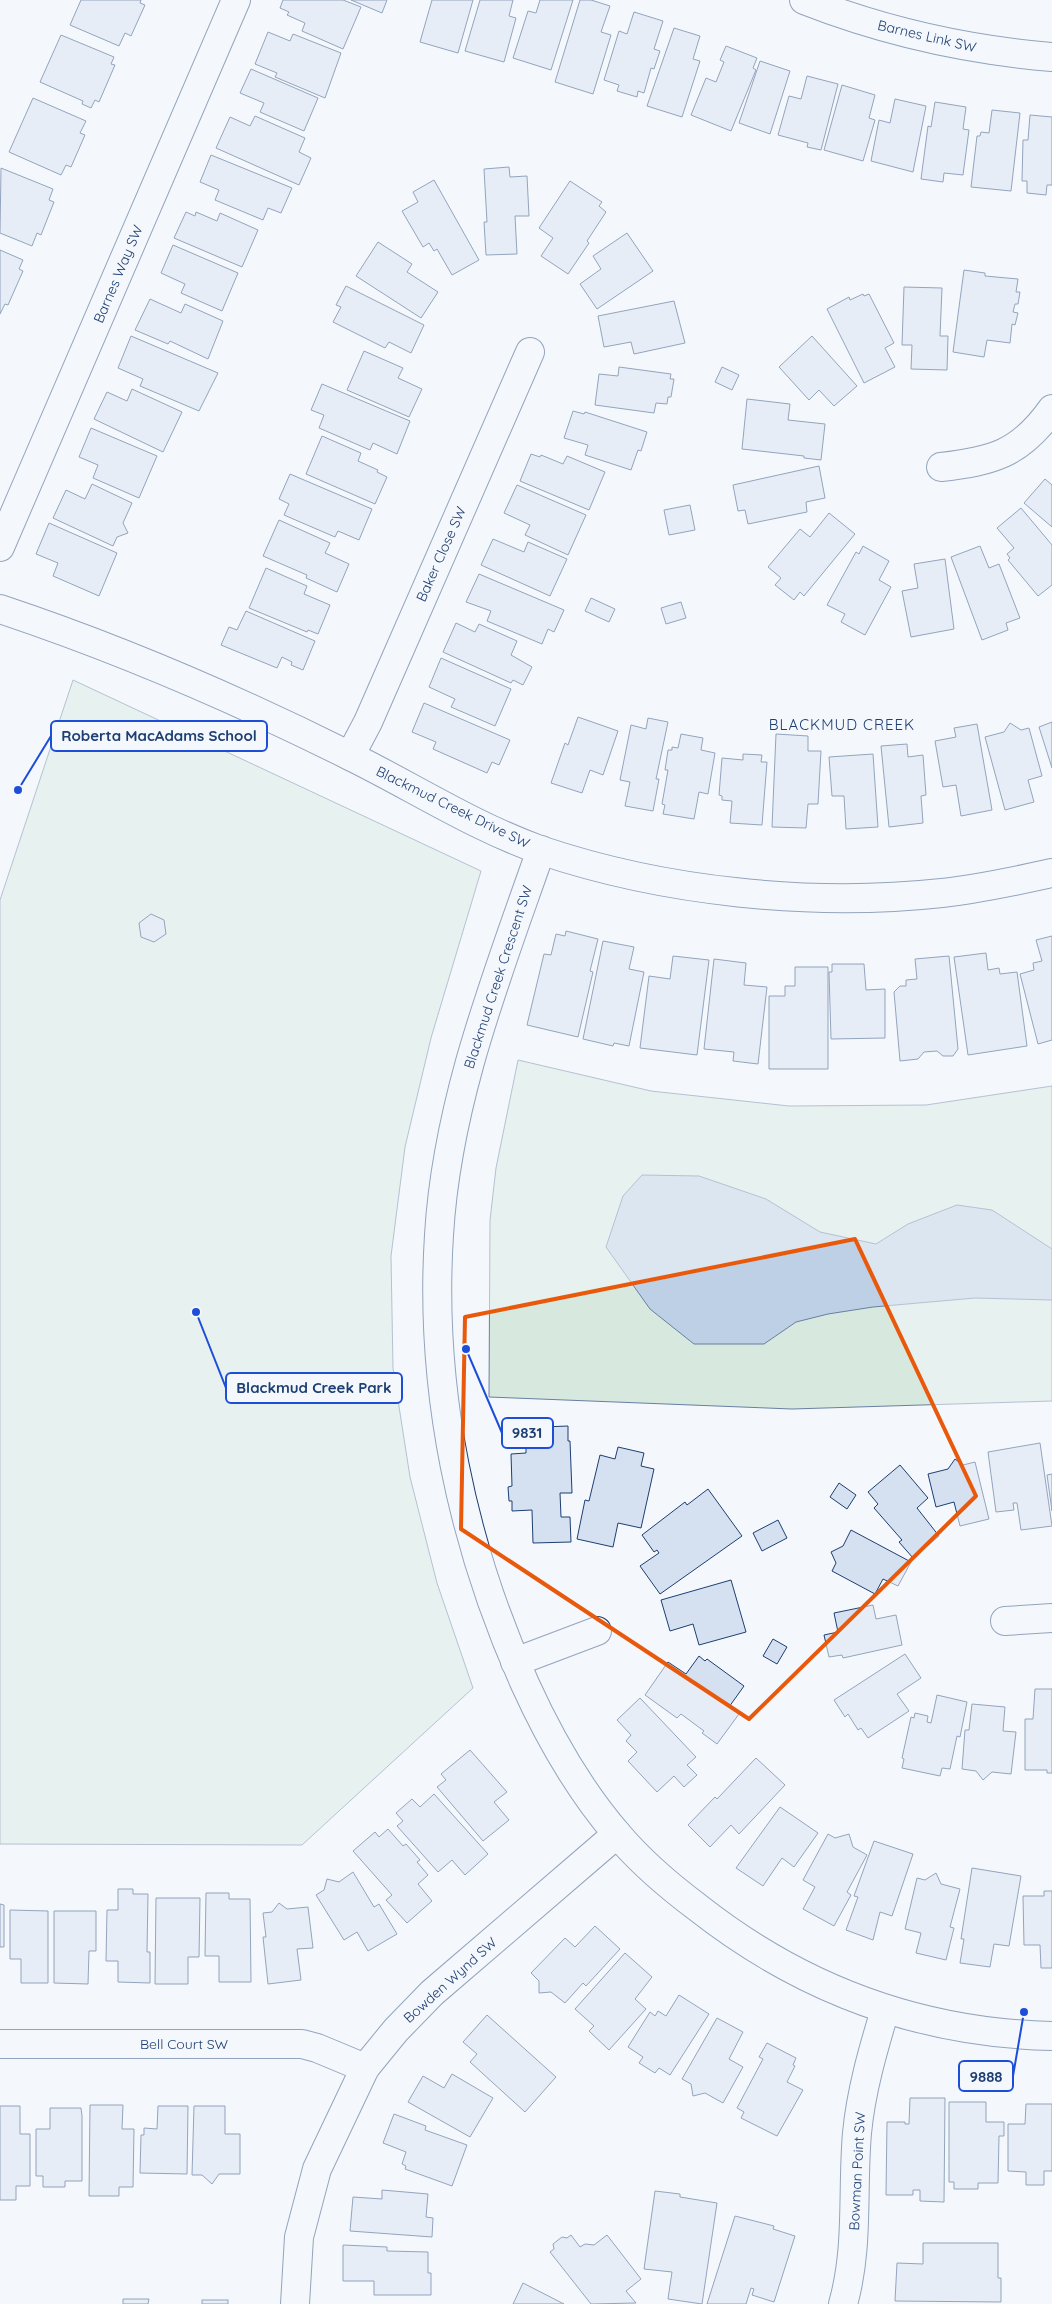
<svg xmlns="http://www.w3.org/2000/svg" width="1052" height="2304" font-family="Quicksand,sans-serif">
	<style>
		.green { fill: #d7e8df; stroke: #687fa3 }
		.water { fill: #bed0e5; stroke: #687fa3 }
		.building { fill: #d5e0f0; stroke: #1d3f73 }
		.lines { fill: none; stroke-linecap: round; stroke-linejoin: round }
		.minor-casing { stroke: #1d3f73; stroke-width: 30 }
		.minor { stroke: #f4f7fb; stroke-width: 28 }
		.marked { fill: none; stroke: #e8590c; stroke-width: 4; stroke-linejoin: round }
		.labels { text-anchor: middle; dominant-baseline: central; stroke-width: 4; stroke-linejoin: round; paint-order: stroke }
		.street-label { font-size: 14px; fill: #1d3f73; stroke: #f4f7fb }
		.neighbourhood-label { font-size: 15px; letter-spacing: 1px; fill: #1d3f73; stroke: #f4f7fb }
		.leader { fill: none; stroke: #1d4ed8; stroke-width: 2 }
		.callout-dot { fill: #1d4ed8; stroke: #f4f7fb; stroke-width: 2 }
		.callout { fill: #f4f7fb; stroke: #1d4ed8; stroke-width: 2 }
		.callout-label { font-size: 15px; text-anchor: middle; font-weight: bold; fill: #1d3f73 }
	</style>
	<rect width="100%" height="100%" fill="#f4f7fb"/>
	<g class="green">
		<polygon points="73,680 481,871 431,1038 405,1147 391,1256 393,1368 410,1477 437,1583 473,1688 302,1845 0,1844 0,900"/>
		<polygon points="518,1060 651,1091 789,1106 926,1105 1052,1086 1052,1401 792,1409 489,1397 490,1220 496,1168"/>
	</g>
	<polygon class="water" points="642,1175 699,1176 766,1199 820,1232 876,1244 908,1224 957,1205 992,1210 1052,1249 1052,1300 975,1298 873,1307 828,1314 796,1322 764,1344 694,1344 650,1309 606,1247 623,1196"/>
	<g class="building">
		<polygon points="81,0 141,0 140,3 145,5 131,36 125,33 119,46 70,25"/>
		<polygon points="283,0 343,0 361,7 343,49 302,31 305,23 287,15 289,12 280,8"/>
		<polygon points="351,0 387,0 382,13"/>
		<polygon points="432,0 473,0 458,53 420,42"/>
		<polygon points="480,0 513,0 509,16 516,18 504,62 465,51"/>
		<polygon points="540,0 573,0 551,70 513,58 528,11 536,13"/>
		<polygon points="580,0 591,0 610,6 601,32 611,35 593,94 555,82"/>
		<polygon points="634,12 663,21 654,49 660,51 654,69 651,68 644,93 638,91 637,97 617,91 619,85 604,80 619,31 627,34"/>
		<polygon points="674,28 700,36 693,59 700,61 682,117 647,106"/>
		<polygon points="268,32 290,41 293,34 341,53 325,98 275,77 277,73 255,64"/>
		<polygon points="61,35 114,57 111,64 115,65 99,102 95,100 91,108 82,104 83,101 40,82"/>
		<polygon points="726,46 757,58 753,68 756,70 731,131 691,115 706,78 716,82 724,62 720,60"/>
		<polygon points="760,61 790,71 770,134 739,123"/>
		<polygon points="251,69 318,98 304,131 260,112 264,103 240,93"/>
		<polygon points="807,76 838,84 821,150 807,147 808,143 778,135 789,96 801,99"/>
		<polygon points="842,85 875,95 869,118 875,120 863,161 824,150"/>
		<polygon points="33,98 86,121 80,133 85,135 71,167 66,165 61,175 9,152"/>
		<polygon points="895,99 926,106 913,172 871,161 879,120 890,123"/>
		<polygon points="935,102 966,107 963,129 969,130 963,175 944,173 943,182 921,179 928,126 931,127"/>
		<polygon points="992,110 1020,113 1011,191 971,187 977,136 980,136 981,132 989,133"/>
		<polygon points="1030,115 1052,117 1052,185 1047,185 1046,195 1027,193 1027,181 1022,181 1023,140 1028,140"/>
		<polygon points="255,116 305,138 299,152 311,158 299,185 216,148 230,117 250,126"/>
		<polygon points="211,155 292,188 281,213 268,208 263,220 215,200 219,190 200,182"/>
		<polygon points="509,167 510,177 527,176 529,216 515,216 517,254 486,255 484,222 487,222 484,169"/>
		<polygon points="1,168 53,189 49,200 54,202 41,235 37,233 32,246 0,233"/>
		<polygon points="434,180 479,260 452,275 437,249 434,251 429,243 423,247 402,211 418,202 413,192"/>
		<polygon points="570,181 602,202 599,206 606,212 587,241 589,243 568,274 541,256 553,238 539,228"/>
		<polygon points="186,212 195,216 196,212 217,221 220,213 258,230 242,267 174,238"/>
		<polygon points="627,233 653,271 597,309 580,284 601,269 593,256"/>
		<polygon points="378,242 412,264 407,272 438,292 421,318 356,276"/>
		<polygon points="173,245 238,273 222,311 181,293 185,284 161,273"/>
		<polygon points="0,250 23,260 19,269 23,271 8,305 5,304 0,314"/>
		<polygon points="964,270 985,273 985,276 1018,279 1016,292 1020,292 1018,304 1015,304 1013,312 1018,313 1015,325 1012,324 1010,343 987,340 984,357 953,352"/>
		<polygon points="346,286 424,325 411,353 389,342 385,348 333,322 341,307 336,305"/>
		<polygon points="904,287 942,288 940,336 948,336 947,370 911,369 912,345 902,345"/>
		<polygon points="863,294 864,296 869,294 894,343 885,348 895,367 864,383 827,309 849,297 850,300"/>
		<polygon points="150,299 181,313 185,304 223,321 208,359 170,341 168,344 135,330"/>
		<polygon points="674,301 685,343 634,354 631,342 604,347 598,316"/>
		<polygon points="131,336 218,373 199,411 140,386 143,379 118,368"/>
		<polygon points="812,336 857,386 834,406 819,390 809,400 779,367"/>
		<polygon points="364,351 403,368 398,378 422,389 409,417 347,390"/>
		<polygon points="619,367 671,374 670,379 674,379 671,397 668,397 667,404 656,403 654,413 595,405 599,374 618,376"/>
		<polygon points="722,367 739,375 732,390 715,382"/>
		<polygon points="322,384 410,421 397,454 373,443 370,450 319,428 324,415 311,410"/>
		<polygon points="132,389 182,412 163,452 94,419 107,392 127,401"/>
		<polygon points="747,399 790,404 788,420 825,424 821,460 804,458 804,456 742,449"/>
		<polygon points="573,411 584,414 585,412 647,432 641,451 638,450 631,470 585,455 588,445 564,438"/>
		<polygon points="91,428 157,456 139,498 93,478 98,465 79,457"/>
		<polygon points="322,436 361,453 358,461 378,470 377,472 387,477 375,504 306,474"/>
		<polygon points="531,454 540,457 541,455 563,464 567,456 605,472 589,510 520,481"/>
		<polygon points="819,466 825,498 806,502 807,512 748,524 745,510 738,511 733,485"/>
		<polygon points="290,474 372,509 359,540 338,531 335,537 284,515 289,504 279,499"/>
		<polygon points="1045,479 1052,485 1052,527 1024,503"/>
		<polygon points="92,484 132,503 123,523 128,533 117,537 113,546 53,518 66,490 85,499"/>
		<polygon points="517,485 586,515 568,555 525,535 530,525 504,513"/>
		<polygon points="690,505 695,530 669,535 664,510"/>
		<polygon points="1021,508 1052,545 1052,585 1038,596 1008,560 1010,558 1007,554 1014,548 997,528"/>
		<polygon points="829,513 855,534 804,596 800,592 794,600 775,585 781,578 768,567 800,529 810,537"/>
		<polygon points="279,520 330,543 325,553 349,564 337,592 306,578 307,575 263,556"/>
		<polygon points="49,523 117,553 99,596 53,576 58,563 36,554"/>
		<polygon points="493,539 524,552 528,542 567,559 550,596 481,565"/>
		<polygon points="863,546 889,561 879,580 891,587 865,635 841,622 845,614 827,605 856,552 859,554"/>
		<polygon points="980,546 989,568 999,564 1020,618 1006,623 1008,630 982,640 951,557"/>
		<polygon points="945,559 954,629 911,637 902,591 918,588 914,564"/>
		<polygon points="266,568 307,586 304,594 330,605 318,634 308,630 307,632 249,608"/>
		<polygon points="479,574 564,610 554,632 548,629 542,644 487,621 491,611 466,602"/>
		<polygon points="591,598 615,609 609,622 585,611"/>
		<polygon points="681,602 686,618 666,624 661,608"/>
		<polygon points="246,611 315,641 303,670 291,665 292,662 282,657 277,668 221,645 229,627 237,630"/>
		<polygon points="456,623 475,632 479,624 517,641 511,655 532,667 523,685 513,680 511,683 443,652"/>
		<polygon points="441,658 511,689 495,726 451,707 455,699 429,687"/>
		<polygon points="424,703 510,740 499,765 492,762 487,773 433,749 436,742 412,732"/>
		<polygon points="578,717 618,731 603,775 590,770 582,793 551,783 565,743 568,745"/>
		<polygon points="648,718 668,722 656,779 659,779 653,811 625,806 630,782 620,780 631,725 646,729"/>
		<polygon points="1052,722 1052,768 1039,727"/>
		<polygon points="1010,723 1021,730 1029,728 1042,776 1028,780 1034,802 1005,810 985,737 1004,732"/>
		<polygon points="977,724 992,810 961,816 956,785 943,787 935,741 956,737 954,728"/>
		<polygon points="681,734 703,738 701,750 715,753 708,794 699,792 694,819 663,814 665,805 662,804 668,770 665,770 668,750 672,750 672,747 678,748"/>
		<polygon points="776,734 808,736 808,751 821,751 818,804 808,804 806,828 772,827"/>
		<polygon points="907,744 908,757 923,755 926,795 921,796 923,823 889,827 881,746"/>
		<polygon points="743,754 762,755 761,762 767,762 762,825 730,823 732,801 722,800 722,796 719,795 722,758 743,760"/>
		<polygon points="873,754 878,827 846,829 844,796 832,796 829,757"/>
		<polygon points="151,914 164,920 166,934 154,942 141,937 139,923"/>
		<polygon points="566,931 598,939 590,971 593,972 578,1037 527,1025 544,954 551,955 556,934 565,936"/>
		<polygon points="1052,936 1052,1040 1038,1044 1020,974 1034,970 1033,963 1042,961 1036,940"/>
		<polygon points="603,941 634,947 629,969 644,972 629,1046 614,1043 613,1046 583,1039"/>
		<polygon points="986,953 988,970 999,968 1000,974 1017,972 1027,1046 968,1055 954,957"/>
		<polygon points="673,956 709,960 697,1055 640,1048 649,976 670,979"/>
		<polygon points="949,956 958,1049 953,1056 943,1056 937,1051 924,1052 918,1059 900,1061 894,992 900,986 906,986 906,980 917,979 915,959"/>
		<polygon points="714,959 746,963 744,985 767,987 758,1064 733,1061 734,1052 704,1049"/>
		<polygon points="832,964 864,964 866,990 885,989 885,1038 831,1039 829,972 832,972"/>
		<polygon points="795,967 828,967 828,1069 769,1069 769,996 785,996 785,986 795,986"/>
		<polygon points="568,1426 568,1441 570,1441 572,1493 560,1493 561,1517 570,1517 571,1542 533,1543 532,1510 512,1511 512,1501 509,1501 508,1487 512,1486 511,1454 526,1453 526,1443 543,1442 543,1427"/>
		<polygon points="1040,1443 1052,1526 1021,1530 1017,1503 1013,1503 1014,1510 996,1512 988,1452"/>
		<polygon points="618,1447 644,1453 641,1466 654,1469 641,1528 618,1523 613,1547 577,1539 585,1500 589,1501 600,1455 615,1459"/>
		<polygon points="955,1459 963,1465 975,1462 989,1519 960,1526 954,1502 936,1507 928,1474 948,1469"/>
		<polygon points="900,1465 928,1498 917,1508 939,1536 913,1558 899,1542 902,1540 874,1508 878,1504 868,1492"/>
		<polygon points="1052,1474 1052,1511 1047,1475"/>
		<polygon points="839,1483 856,1495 847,1509 830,1497"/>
		<polygon points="708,1489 742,1536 660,1594 640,1566 659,1553 657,1550 654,1552 642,1535 685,1502 687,1505"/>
		<polygon points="778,1520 787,1538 762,1551 753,1533"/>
		<polygon points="851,1530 911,1562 898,1586 883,1579 875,1594 832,1571 836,1563 831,1552 843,1546"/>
		<polygon points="731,1580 746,1632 699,1645 693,1624 670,1631 661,1600"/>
		<polygon points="873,1605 876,1619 896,1615 902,1645 843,1658 842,1655 829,1657 824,1635 838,1632 834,1613"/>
		<polygon points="773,1639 787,1647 777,1664 763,1656"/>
		<polygon points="905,1654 921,1678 897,1694 909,1711 868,1738 861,1728 858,1730 848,1714 845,1717 834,1700"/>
		<polygon points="699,1656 705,1661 707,1659 744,1686 729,1707 739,1714 717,1744 702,1733 704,1731 681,1714 677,1718 645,1695 668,1662 686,1674"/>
		<polygon points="1035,1689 1052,1689 1052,1773 1047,1773 1047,1770 1025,1770 1025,1719 1033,1719"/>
		<polygon points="937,1695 967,1702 960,1737 957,1736 950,1769 942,1768 940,1776 902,1768 904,1759 902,1758 911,1717 914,1718 915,1713 928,1716 927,1722 931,1723"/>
		<polygon points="640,1698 696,1757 687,1765 697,1775 684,1787 674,1776 657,1792 628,1761 637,1752 626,1741 631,1735 617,1720"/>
		<polygon points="972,1704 1005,1707 1003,1731 1016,1732 1011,1774 992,1772 983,1780 976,1771 962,1769 965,1730 969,1730"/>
		<polygon points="470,1750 507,1792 494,1802 509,1820 483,1841 437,1787 446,1780 441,1774"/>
		<polygon points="756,1758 785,1785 739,1834 731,1825 710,1847 688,1825 715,1797 717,1799"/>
		<polygon points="434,1794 488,1854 465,1875 452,1860 438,1872 397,1826 403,1821 396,1813 412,1799 420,1807"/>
		<polygon points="780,1807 818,1833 794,1867 782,1858 763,1886 736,1868"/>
		<polygon points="388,1829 403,1846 406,1844 420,1860 417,1862 428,1875 418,1884 432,1901 407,1923 386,1900 392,1895 353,1851 375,1832 379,1837"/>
		<polygon points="828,1834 835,1838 849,1834 853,1847 867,1855 847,1892 851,1895 834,1926 803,1909 815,1887 803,1880"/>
		<polygon points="874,1841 913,1854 892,1916 880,1912 873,1940 846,1930 858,1897 854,1896"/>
		<polygon points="972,1868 1021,1876 1009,1946 994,1944 990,1967 960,1963 964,1939 961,1939"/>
		<polygon points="353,1872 374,1907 379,1904 397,1934 368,1951 357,1932 344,1940 316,1895 324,1890 327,1879 339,1882"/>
		<polygon points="936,1873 941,1884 960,1889 950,1927 954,1928 946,1960 916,1953 921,1933 905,1929 917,1878 925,1880"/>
		<polygon points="118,1889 133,1889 133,1894 148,1894 147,1952 150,1952 150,1983 118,1982 118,1961 106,1961 107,1910 118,1910"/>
		<polygon points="1044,1891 1052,1891 1052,1968 1041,1968 1040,1945 1024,1945 1023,1896 1044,1896"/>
		<polygon points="206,1893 229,1893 229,1899 250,1899 251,1982 219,1982 219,1956 205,1956"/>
		<polygon points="156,1898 200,1898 199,1957 188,1957 188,1984 155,1984"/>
		<polygon points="279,1903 287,1909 308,1907 313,1948 297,1949 301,1980 268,1984 263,1937 266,1937 263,1913 272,1912"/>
		<polygon points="0,1904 4,1905 4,1947 0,1947"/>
		<polygon points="10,1910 48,1911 48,1983 21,1983 21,1959 10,1959"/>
		<polygon points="54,1911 96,1911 96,1951 89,1951 88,1984 54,1983"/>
		<polygon points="595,1926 620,1949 586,1986 583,1983 565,2003 551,1992 539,1993 539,1981 531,1973 565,1938 575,1947"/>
		<polygon points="625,1953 652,1977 635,1999 646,2009 609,2050 589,2031 594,2026 575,2009"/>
		<polygon points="679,1995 709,2014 670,2075 659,2068 655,2073 639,2063 643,2057 628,2047 650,2012 655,2016 658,2011 666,2016"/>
		<polygon points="487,2015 556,2077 525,2112 470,2062 477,2054 463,2042"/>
		<polygon points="717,2018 743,2032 729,2059 743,2067 723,2103 705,2093 693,2096 691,2084 682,2079"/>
		<polygon points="767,2043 796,2058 793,2065 795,2066 787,2082 803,2090 777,2136 741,2118 744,2112 737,2108 763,2059 759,2057"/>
		<polygon points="452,2074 493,2098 470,2137 408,2102 423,2076 444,2088"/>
		<polygon points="910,2098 945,2098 944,2202 920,2201 920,2190 913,2190 913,2195 886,2195 887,2122 905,2122 905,2124 909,2124"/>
		<polygon points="949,2102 986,2102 986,2122 1004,2122 1004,2136 999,2136 998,2183 978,2183 978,2189 954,2189 954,2182 949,2182"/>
		<polygon points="1026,2104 1052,2104 1052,2171 1044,2171 1044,2185 1026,2185 1026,2172 1008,2171 1008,2124 1025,2124"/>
		<polygon points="90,2105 123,2105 122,2129 134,2129 133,2187 119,2187 119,2196 89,2196"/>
		<polygon points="0,2106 20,2106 20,2134 30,2134 30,2186 16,2186 16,2200 0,2200"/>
		<polygon points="158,2106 188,2106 187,2174 140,2173 141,2135 144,2135 144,2128 157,2129"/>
		<polygon points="194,2106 225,2106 225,2134 240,2134 240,2174 219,2174 212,2184 202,2175 192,2175"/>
		<polygon points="50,2108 81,2108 82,2116 82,2181 65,2181 65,2187 43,2187 43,2176 36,2176 36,2129 50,2129"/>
		<polygon points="394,2114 426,2126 425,2130 467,2145 452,2186 405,2169 406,2166 402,2164 406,2152 383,2143"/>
		<polygon points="382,2190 428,2194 426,2217 433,2218 432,2237 350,2231 353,2197 382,2199"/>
		<polygon points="655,2191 680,2194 680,2197 717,2203 702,2304 668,2299 672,2272 644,2269"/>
		<polygon points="735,2216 774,2226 773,2229 795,2236 774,2302 752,2295 754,2289 751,2288 746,2304 707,2304"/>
		<polygon points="571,2235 580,2247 585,2244 594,2245 607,2235 641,2279 626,2291 636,2303 591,2304 550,2252 554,2249 553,2244 562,2237 567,2238"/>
		<polygon points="923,2243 998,2243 998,2278 1001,2278 1001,2302 895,2301 897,2263 923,2264"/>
		<polygon points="343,2245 387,2247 387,2251 428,2252 428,2273 431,2273 431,2295 374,2295 374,2281 343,2281"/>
		<polygon points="523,2283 564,2304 513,2304"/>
		<polygon points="123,2299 149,2299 148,2304 123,2304"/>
		<rect x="202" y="2300" width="26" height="4"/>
	</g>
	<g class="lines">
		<defs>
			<g id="minor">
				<path d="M804,0c79,31 164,50 248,57"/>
				<path d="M941,467c52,-6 79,-13 111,-58"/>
				<polyline points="0,547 236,0"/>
				<path d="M0,609c120,40 236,90 350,147 63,31 123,70 190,94 124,42 272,57 402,43 37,-4 74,-12 110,-20"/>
				<polyline points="350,756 368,722 530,352"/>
				<path d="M541,850c-44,126 -94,251 -102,385 -10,155 23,309 86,449 24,53 55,107 93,151 23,27 51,51 79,72 104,82 222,126 355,129"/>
				<polyline points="1005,1621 1052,1618"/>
				<polyline points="515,1662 597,1631"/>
				<polyline points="0,2044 302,2044 317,2048 365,2068"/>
				<polyline points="295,2304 299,2237 317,2169 365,2068 396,2030 432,1993 617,1834"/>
				<path d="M843,2304c16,-56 9,-114 14,-171 4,-42 16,-83 28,-123"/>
			</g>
		</defs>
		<use href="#minor" class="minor-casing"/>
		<use href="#minor" class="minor"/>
	</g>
	<path d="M0 0H1052V2304H0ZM855,1239l121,257 -227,223 -288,-190 4,-212z" fill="#f4f7fb" fill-opacity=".55" fill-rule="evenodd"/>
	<path class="marked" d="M855,1239l121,257 -227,223 -288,-190 4,-212z"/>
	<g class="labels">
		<g class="street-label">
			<text transform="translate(927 36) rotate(13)">Barnes Link SW</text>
			<text transform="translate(118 274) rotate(-67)">Barnes Way SW</text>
			<text transform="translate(441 554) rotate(-66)">Baker Close SW</text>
			<text transform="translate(453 807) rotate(26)">Blackmud Creek Drive SW</text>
			<text transform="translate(498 977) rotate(-72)">Blackmud Creek Crescent SW</text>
			<text transform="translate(450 1980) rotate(-42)">Bowden Wynd SW</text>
			<text x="184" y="2044">Bell Court SW</text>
			<text transform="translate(857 2171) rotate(-87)">Bowman Point SW</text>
		</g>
		<g class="neighbourhood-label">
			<text x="842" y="724">BLACKMUD CREEK</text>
		</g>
	</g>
	<path class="leader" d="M18 790L51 736M196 1312L226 1388M466 1349L502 1433M1024 2012L1013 2076"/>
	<g class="callout-dot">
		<circle cx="18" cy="790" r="5"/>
		<circle cx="196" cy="1312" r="5"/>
		<circle cx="466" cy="1349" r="5"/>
		<circle cx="1024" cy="2012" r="5"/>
	</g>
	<g class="callout">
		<rect x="51" y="721" width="216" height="30" rx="5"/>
		<rect x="226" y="1373" width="176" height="30" rx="5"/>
		<rect x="502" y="1418" width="51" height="30" rx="5"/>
		<rect x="959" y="2061" width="54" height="30" rx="5"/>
	</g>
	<g class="callout-label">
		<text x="159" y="741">Roberta MacAdams School</text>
		<text x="314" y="1393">Blackmud Creek Park</text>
		<text x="527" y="1438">9831</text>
		<text x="986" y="2082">9888</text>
	</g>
</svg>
